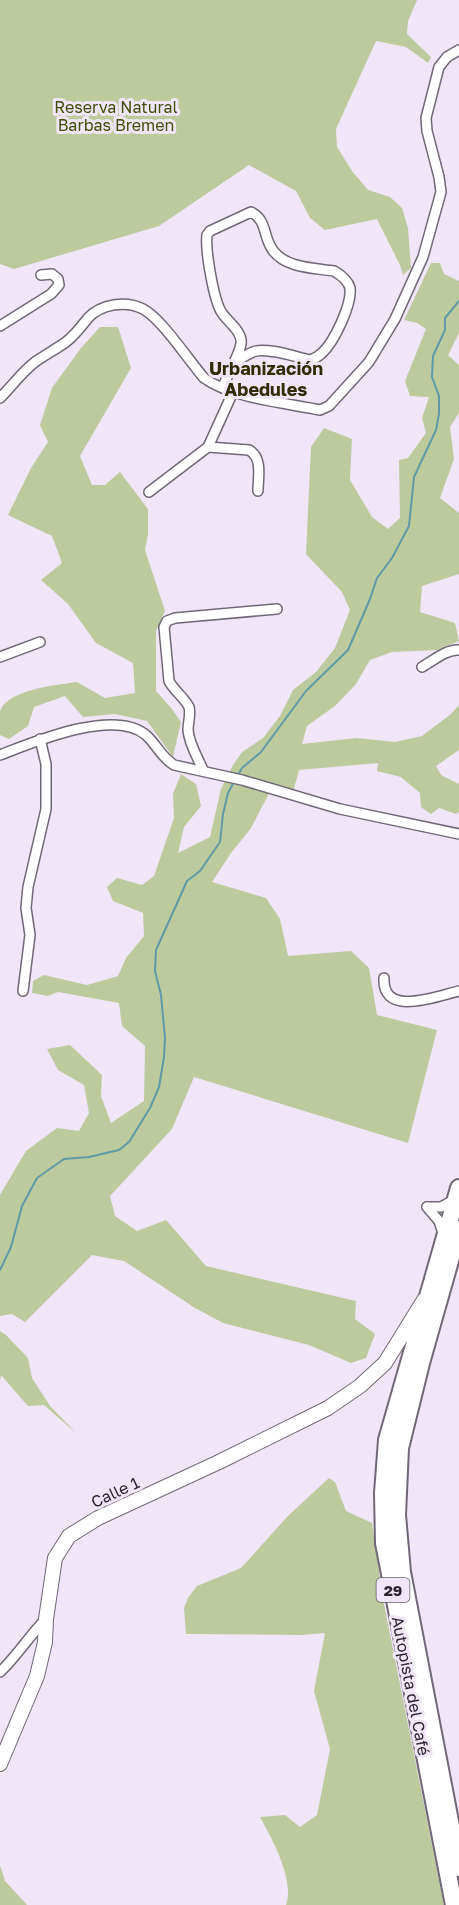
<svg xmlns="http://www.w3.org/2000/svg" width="459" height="1905" font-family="'Golos Text',sans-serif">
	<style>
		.green { fill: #bcca9e }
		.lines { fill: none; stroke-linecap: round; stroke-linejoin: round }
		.stream { stroke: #6199a7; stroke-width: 2 }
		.street-casing { stroke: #716877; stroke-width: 12 }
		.secondary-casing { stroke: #716877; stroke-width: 16 }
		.highway-casing { stroke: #716877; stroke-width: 20 }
		.street { stroke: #fff; stroke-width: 9 }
		.secondary { stroke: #fff; stroke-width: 14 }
		.highway { stroke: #fff; stroke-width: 16 }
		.labels { text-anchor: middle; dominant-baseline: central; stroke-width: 6; stroke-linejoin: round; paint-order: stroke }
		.shield { fill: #f0e6f7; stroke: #65606a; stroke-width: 1.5 }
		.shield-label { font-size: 15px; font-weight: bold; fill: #2a262d }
		.park-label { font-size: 16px; fill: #404f08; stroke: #f0e6f7 }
		.street-label { font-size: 16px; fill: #2a262d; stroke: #f0e6f7 }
		.neighbourhood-label { font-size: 18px; font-weight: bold; fill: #2f2c01; stroke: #f0e6f7 }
	</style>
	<rect width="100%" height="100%" fill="#f0e6f7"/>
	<g class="green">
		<polygon points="0,0 417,0 408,21 407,34 431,57 428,63 406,47 376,41 336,129 337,147 352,171 368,190 390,197 402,208 408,228 411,268 403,275 400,265 377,219 325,230 310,218 296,191 249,165 159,226 14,269 0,264"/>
		<polygon points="431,263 440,263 444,274 459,281 459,333 448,355 459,365 459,413 450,427 454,459 440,498 459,513 459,574 422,586 420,612 455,623 459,641 437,650 392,652 370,660 356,684 335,706 307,726 302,744 357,738 395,742 422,736 451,714 459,705 459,750 436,766 441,775 459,784 459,812 456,814 439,808 431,814 421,807 420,793 401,777 377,771 378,763 299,770 293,792 274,784 251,828 231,853 212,882 266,898 280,919 288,956 351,951 369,968 377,1015 437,1030 408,1143 194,1077 172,1129 110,1196 115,1216 137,1231 166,1220 206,1266 356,1301 355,1319 375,1334 366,1358 351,1363 309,1345 223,1323 195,1308 124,1261 92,1255 25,1322 12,1314 0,1316 0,1195 26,1151 57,1128 79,1131 89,1113 84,1085 58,1070 47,1049 70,1045 102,1075 101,1096 111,1123 144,1101 145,1046 122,1026 119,1003 58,992 48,996 32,993 33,981 44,975 87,985 118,976 126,958 144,936 143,913 113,901 107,887 117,878 142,885 154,876 174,818 173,794 181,774 196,784 201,806 184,827 178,853 210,837 221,789 233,765 242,752 263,738 280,716 293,690 316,672 335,648 350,610 342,592 306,554 311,447 324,428 352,439 350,480 372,517 388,529 400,518 399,460 408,458 426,433 422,418 429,397 410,396 405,381 426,329 417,323 404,320"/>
		<path d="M100,327h18l13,41 -51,88 12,29h13l15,-13 28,37v25l-3,16 20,61 -9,20v60l16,18 9,13 -8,35 -26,-36 -32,-7 -32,3 -18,-21 -31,11 -6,19 -19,13 -9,-4c0,-7 0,-18 0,-24 9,-22 57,-26 77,-29l28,16 30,-5 -2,-30 -37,-20 -28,-39 -27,-24 21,-17 -10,-27 -44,-21 23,-47 17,-26 -8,-17 12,-37 29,-40z"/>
		<polygon points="0,1331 6,1335 28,1358 32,1378 50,1406 77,1434 44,1405 28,1406 1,1375 0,1381"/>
		<path d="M329,1478l6,4 11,29 26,12 11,76 61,306h-158c9,-25 -14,-66 -26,-88l25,-2 15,12 17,-12 13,-66 -16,-58 11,-58 -23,2 -116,-1 -2,-26 4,-10 9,-12 44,-18 47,-52z"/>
		<polygon points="0,1865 5,1881 27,1905 0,1905"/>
	</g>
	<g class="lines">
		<g class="stream">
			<polyline points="238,775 242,768 261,752 306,691 348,650 370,599 377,578 392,558 409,526 414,477 436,430 439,414 439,396 432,377 433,356 445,330 445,318 459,301"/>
			<polyline points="0,1270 11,1247 22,1206 37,1178 64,1159 89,1157 119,1150 129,1142 150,1108 159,1087 164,1057 165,1038 161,995 155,971 156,950 187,881 200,871 220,842 223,814 228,793 235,780"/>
		</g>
		<defs>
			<g id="street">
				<polyline points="0,326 51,294 59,285 58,279 52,274 41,275"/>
				<path d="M223,388c4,-15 15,-29 18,-44 2,-12 -13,-22 -19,-31 -8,-11 -17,-63 -15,-78l3,-4 41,-19c16,8 12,24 21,37 12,19 42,19 62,22 7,4 14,9 16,17 2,17 -16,54 -28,65 -4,4 -8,6 -12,7 -14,-3 -40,-12 -54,-9 -9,2 -17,9 -25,15"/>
				<path d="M0,398c11,-11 22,-26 35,-36 10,-7 21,-13 31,-20 9,-7 15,-15 22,-24 13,-14 38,-18 55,-9 19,10 46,52 61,69 27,20 82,25 116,32l9,-4 40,-44 26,-43 28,-62 18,-65 -2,-15 -12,-46 -1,-13 13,-51 8,-10 12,-7"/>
				<path d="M208,447l41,3c14,8 9,27 9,41"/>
				<polyline points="149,492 208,447 233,392"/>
				<polyline points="0,657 40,642"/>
				<path d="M422,667c11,-6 24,-18 37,-17"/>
				<path d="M0,755c34,-13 114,-47 146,-20 11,10 15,22 28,30l68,15 98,29 119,25"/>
				<path d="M203,770c-5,-12 -14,-26 -15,-40 0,-7 3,-16 1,-23 -5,-10 -15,-16 -20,-26l-5,-54 3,-6 8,-3 102,-9"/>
				<path d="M384,978c-2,40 53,18 75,13"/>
				<polyline points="23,991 30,935 26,908 28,887 46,809 46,764 40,739"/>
				<polyline points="427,1207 439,1221 444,1236"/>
				<polyline points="427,1207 441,1207 454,1200"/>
				<path d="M0,1672c17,-16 29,-36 46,-53"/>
			</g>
			<polyline id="secondary" points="0,1764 37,1676 45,1642 46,1619 55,1558 69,1536 98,1518 219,1462 328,1408 360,1386 385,1363 424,1300"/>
			<g id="highway">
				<polyline points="459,1229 421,1363 400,1448 397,1515 402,1572 459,1868"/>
				<polyline points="454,1905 384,1543 383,1493 387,1440 459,1188"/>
			</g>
		</defs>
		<use href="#street" class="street-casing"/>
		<use href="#secondary" class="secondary-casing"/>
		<use href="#highway" class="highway-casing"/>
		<use href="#street" class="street"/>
		<use href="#secondary" class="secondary"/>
		<use href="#highway" class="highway"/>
	</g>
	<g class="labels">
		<rect class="shield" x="376.5" y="1578" width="33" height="24" rx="4.5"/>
		<g class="shield-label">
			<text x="393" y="1590">29</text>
		</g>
		<g class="park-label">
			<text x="116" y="107">Reserva Natural<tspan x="116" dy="18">Barbas Bremen</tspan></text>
		</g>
		<g class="street-label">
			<text transform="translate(115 1492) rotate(-25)">Calle 1</text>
			<text transform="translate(411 1686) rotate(79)">Autopista del Café</text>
		</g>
		<g class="neighbourhood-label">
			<text x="266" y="368">Urbanización<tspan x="266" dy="21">Abedules</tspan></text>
		</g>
	</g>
</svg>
